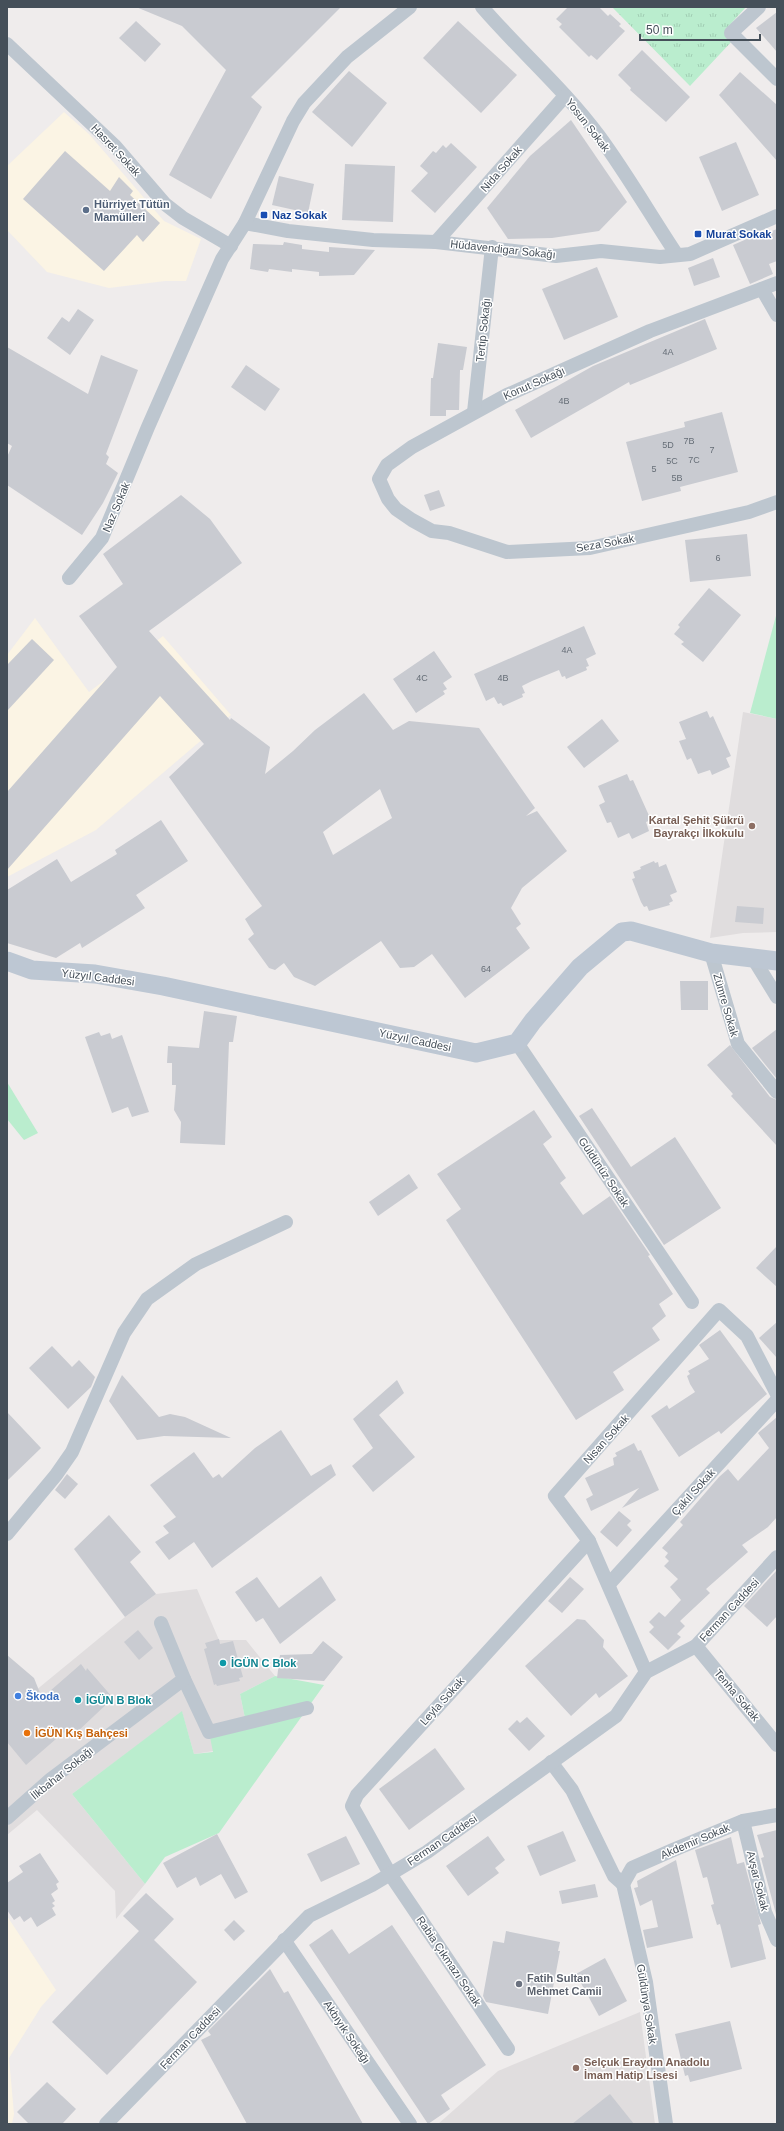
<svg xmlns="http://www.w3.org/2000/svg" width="784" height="2131" font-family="Arial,sans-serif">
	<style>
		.commercial { fill: #fbf4e4 }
		.education { fill: #e0ddde }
		.green { fill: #baedce }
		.park { fill: url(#park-tufts) }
		.building { fill: #c9cbd1; fill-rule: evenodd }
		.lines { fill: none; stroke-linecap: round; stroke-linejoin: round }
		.street { stroke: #bdc6cf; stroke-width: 14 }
		.secondary { stroke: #bdc7d3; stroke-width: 19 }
		.service-dot { fill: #5c6f8a; stroke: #fff; stroke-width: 1.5 }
		.transit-dot { fill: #1a4fb4; stroke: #fff; stroke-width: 1.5 }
		.education-dot { fill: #8d6e63; stroke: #fff; stroke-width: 1.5 }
		.culture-dot { fill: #0f9aa8; stroke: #fff; stroke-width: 1.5 }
		.shop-dot { fill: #3f7fe0; stroke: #fff; stroke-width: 1.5 }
		.food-dot { fill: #e8710a; stroke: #fff; stroke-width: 1.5 }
		.worship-dot { fill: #6b7280; stroke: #fff; stroke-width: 1.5 }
		.labels { text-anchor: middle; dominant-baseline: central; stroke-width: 3; stroke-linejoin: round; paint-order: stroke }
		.number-label { font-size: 9px; fill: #666e77 }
		.street-label { font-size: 11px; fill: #454f59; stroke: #fff }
		.service-label { font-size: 11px; font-weight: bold; fill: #4e5e75; stroke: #fff; text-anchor: start }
		.transit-label { font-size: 11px; font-weight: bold; fill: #164399; stroke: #fff; text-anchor: start }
		.education-label { font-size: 11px; font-weight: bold; fill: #785e54; stroke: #fff; text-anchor: end }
		.culture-label { font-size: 11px; font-weight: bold; fill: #0d838f; stroke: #fff; text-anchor: start }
		.shop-label { font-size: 11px; font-weight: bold; fill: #366cbe; stroke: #fff; text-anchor: start }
		.food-label { font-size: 11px; font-weight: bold; fill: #c56008; stroke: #fff; text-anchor: start }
		.worship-label { font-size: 11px; font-weight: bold; fill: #5b616d; stroke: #fff; text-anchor: start }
	</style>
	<defs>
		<pattern id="park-tufts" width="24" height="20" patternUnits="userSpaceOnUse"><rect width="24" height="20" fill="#baedce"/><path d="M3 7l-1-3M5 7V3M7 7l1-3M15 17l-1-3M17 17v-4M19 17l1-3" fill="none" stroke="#a1cdb3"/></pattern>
	</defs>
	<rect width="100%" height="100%" fill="#efecec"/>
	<g class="commercial">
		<polygon points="64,112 89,134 164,221 201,239 186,281 165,281 109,288 47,272 7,230 7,166"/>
		<polygon points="35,618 89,692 163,636 231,715 96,830 7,877 7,655"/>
		<polygon points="7,1916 56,1990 41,2007 9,2058 14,2114 12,2124 7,2124"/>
	</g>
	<g class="education">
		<polygon points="743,712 777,719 777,932 743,933 710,938"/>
		<polygon points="197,1589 219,1640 246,1640 275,1676 240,1694 246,1723 214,1751 194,1754 182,1712 72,1794 145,1884 116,1919 115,1891 37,1810 7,1835 7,1714 125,1617 156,1594"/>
		<polygon points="640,2012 655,2124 438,2124 498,2071"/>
	</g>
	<g class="green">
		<polygon points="777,612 777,719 750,713"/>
		<polygon points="7,1082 38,1133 24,1140 7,1119"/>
		<polygon points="275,1676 324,1685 219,1833 165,1857 145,1884 72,1794 182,1711 194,1754 213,1752 209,1732 246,1723 240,1694"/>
	</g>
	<polygon class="park" points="612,7 746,7 725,30 734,39 690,86"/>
	<g class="building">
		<polygon points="136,7 341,7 251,97 262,107 211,199 169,175 226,70 182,26"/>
		<polygon points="568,7 599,7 608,16 610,14 621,24 619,26 625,31 597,60 591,55 589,57 559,27 562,24 556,19"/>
		<polygon points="777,12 777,52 756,28"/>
		<polygon points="136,21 161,44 145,62 119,38"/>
		<polygon points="458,21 517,75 481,113 423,58"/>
		<polygon points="642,50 690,97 666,122 630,90 631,88 618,75"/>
		<polygon points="349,71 387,103 352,147 312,112"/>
		<polygon points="740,72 777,105 777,161 719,95"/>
		<polygon points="571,120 627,202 599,231 552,238 508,239 487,208 530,156"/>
		<polygon points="736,142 759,195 722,211 699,157"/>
		<polygon points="451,143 477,167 435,213 411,191 428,173 420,166 433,151 436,153 443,145 446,148"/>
		<polygon points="65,151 110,191 119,177 133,191 130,195 160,223 143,242 137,235 104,271 23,199"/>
		<polygon points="345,164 395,166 393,222 342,220"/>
		<polygon points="279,176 314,184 308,213 272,205"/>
		<polygon points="777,229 777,261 769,264 773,274 750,284 733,245 756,235 757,237"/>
		<polygon points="284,242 302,245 302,249 329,252 329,247 375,250 354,275 319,276 319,272 292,269 292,272 269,269 268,272 250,269 253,244 283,245"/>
		<polygon points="713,258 720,277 694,286 688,268"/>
		<polygon points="597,267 618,317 564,340 542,289"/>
		<polygon points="78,309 94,320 70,355 47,338 62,317 69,322"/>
		<polygon points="705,319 717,349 630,385 629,382 531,438 515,410 593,366"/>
		<polygon points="438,343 467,347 463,370 460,370 459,410 446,410 446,416 430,416 431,378 433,378"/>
		<polygon points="7,347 88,394 101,355 138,370 106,454 109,457 106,464 118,473 103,503 82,535 7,485 7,457 12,446 7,443"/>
		<polygon points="246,365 280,389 265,411 231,387"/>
		<polygon points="722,412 738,472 680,487 681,491 642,501 626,442 685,427 684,422"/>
		<polygon points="439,490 445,506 430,511 424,495"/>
		<path d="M181,495l29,24 32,44 -93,68 81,89 1,-2 39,29 -5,27 28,-23 22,-21 49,-37 29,37 16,-9 70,7 56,80 -9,8 11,-5 30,40 -45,37 -11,20 10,16 -5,4 14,20 -65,50 -33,-44 -18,13 -14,1 -19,-27 -66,45 -21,-9 -10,-14 -9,7 -6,-2 -21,-29 6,-5 -9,-15 17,-13 -93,-129 35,-33 -44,-48 -153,174v-78l110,-125 -38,-51 44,-32 -20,-30zM380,789l12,29 -59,37 -10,-23z"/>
		<polygon points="747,534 751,576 690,582 685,540"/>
		<polygon points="709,588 741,615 703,662 681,644 684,642 674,634 680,627 678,625"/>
		<polygon points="584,626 596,654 586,659 589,666 586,667 587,670 566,679 565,676 562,677 559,670 532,681 522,686 525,693 522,694 523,697 503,706 501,703 498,704 494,697 486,701 474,674"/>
		<polygon points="32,639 54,660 7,711 7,665"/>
		<polygon points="434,651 452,677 443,683 447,689 443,691 445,694 416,713 393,679"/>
		<polygon points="707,711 710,718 713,716 731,756 726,758 730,767 712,775 710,770 698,774 691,758 687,760 679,741 686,739 679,722"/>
		<polygon points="602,719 619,741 584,768 567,747"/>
		<polygon points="627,774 630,781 633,780 651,820 646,822 649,831 632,839 629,833 618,838 611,822 607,823 599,805 605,802 598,786"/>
		<polygon points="161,820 188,861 136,895 145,908 82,948 80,943 56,958 7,943 7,890 57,859 71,882 117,854 115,850"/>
		<polygon points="654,861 655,863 658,862 659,867 666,864 677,892 670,895 673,901 669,903 670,905 649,911 647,906 644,907 641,902 632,879 635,878 633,872 641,869 640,867"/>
		<polygon points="737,906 764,908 763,924 735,922"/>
		<polygon points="680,981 708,981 708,1010 681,1010"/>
		<polygon points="204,1011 237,1016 233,1042 229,1042 225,1145 180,1143 181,1122 174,1110 176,1085 172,1085 172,1063 167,1063 168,1046 199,1048"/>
		<polygon points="777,1029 777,1079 752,1048"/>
		<polygon points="99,1032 101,1036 110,1033 112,1039 122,1035 149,1112 132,1117 128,1107 112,1113 85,1037"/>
		<polygon points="730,1045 770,1097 777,1100 777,1146 731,1096 733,1094 707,1065"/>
		<polygon points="592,1108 631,1167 675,1137 721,1208 664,1245 579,1116"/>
		<polygon points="534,1110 552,1137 543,1144 566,1178 560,1183 583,1215 610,1196 650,1255 648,1256 673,1294 659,1304 666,1316 652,1328 660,1340 613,1372 624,1390 576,1420 446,1220 461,1209 437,1174"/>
		<polygon points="409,1174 418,1188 378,1216 369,1202"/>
		<polygon points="777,1246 777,1287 756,1268"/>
		<polygon points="777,1322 777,1358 759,1338"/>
		<polygon points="720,1330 767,1394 721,1434 719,1431 679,1457 651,1416 667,1405 669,1409 695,1392 690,1384 687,1376 690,1374 688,1371 709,1359 699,1345"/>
		<polygon points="52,1346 72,1367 79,1360 95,1377 91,1387 68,1409 29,1368"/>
		<polygon points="122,1375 159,1417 170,1414 185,1417 231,1438 164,1436 137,1440 109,1401"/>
		<polygon points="397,1380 404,1393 379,1415 415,1457 373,1492 352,1466 373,1448 353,1419"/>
		<polygon points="7,1412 41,1448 7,1481"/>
		<polygon points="777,1417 777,1517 768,1527 742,1545 748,1552 706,1589 710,1593 680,1621 685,1626 677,1634 681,1637 668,1650 649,1632 654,1627 649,1622 659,1612 665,1617 681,1600 670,1587 678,1579 664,1566 669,1561 665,1557 668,1553 662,1548 683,1525 680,1522 719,1477 728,1469 738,1481 769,1448 758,1433"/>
		<polygon points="281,1430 311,1476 331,1464 336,1475 212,1568 194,1542 169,1560 155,1542 169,1533 163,1526 176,1517 150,1485 194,1452 213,1478 219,1474 222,1478 255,1448"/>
		<polygon points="634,1443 638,1451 641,1450 659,1490 622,1508 639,1488 591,1511 586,1499 593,1495 585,1478 614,1465 613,1458 617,1456 615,1453"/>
		<polygon points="67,1474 78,1484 65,1499 55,1490"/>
		<polygon points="619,1511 631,1521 627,1525 632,1530 617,1547 600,1532"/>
		<polygon points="109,1515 141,1552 130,1562 156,1594 125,1617 74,1549"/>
		<polygon points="777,1570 777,1616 767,1627 744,1606"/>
		<polygon points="321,1576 336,1600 280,1644 263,1618 256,1622 235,1592 257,1577 279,1608"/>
		<polygon points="570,1577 584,1589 562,1613 548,1601"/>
		<polygon points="577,1619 585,1620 604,1640 603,1647 628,1676 599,1698 596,1693 571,1716 525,1666"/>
		<polygon points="138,1630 153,1648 139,1660 124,1642"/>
		<polygon points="219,1639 220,1644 233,1641 243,1677 239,1678 240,1681 217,1686 216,1684 214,1685 204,1649 207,1648 205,1643"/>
		<polygon points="323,1641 343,1657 324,1681 277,1678 280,1655 312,1654"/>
		<polygon points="7,1655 34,1678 42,1698 81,1664 86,1671 87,1668 113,1698 76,1733 73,1730 67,1735 64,1732 26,1765 7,1742"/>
		<polygon points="527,1717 545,1736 529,1751 508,1729 517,1720 520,1723"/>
		<polygon points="435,1748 465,1789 409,1830 379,1789"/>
		<polygon points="777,1830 777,1918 761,1858 764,1857 757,1835"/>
		<polygon points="563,1831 576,1861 540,1876 527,1846"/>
		<polygon points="217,1834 248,1892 235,1899 221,1874 200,1886 196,1877 177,1888 163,1863"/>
		<polygon points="346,1836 360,1864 321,1882 307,1854"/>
		<polygon points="488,1836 505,1860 495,1868 499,1873 468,1896 446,1866"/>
		<polygon points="731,1837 737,1864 744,1862 761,1924 758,1925 766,1959 731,1968 720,1924 717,1925 711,1905 714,1904 707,1877 703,1878 695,1850"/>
		<polygon points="40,1853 59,1882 56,1884 58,1889 51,1894 55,1901 52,1903 55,1906 52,1908 56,1915 37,1927 31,1917 24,1922 20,1916 14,1920 7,1910 7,1883 23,1872 19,1866"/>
		<polygon points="676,1860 693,1938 647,1948 643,1930 658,1927 652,1900 640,1906 634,1888 638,1887 637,1881"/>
		<polygon points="595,1884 598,1897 562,1904 559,1891"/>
		<polygon points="146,1893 174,1919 154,1940 197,1982 107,2075 52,2022 139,1931 123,1916"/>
		<polygon points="234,1920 245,1931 234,1941 224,1930"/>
		<polygon points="392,1925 486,2065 441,2095 450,2109 428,2124 309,1945 332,1929 349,1954"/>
		<polygon points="506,1931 560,1942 558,1951 560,1951 548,2014 486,2002 483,1996 493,1941 504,1943"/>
		<polygon points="605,1958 627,2001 599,2016 576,1974"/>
		<polygon points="270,1969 284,1993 288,1991 363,2124 247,2124 201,2040 211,2035 208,2031"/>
		<polygon points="730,2021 742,2069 690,2082 688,2075 685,2076 675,2034"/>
		<polygon points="47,2082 76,2109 62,2124 29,2124 17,2112"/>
		<polygon points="610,2094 634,2124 572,2124"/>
	</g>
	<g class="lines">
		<g class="street">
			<path d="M482,7c38,44 82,82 117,129 28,38 52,80 78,119"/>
			<polyline points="759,7 731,33 777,79"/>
			<polyline points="7,44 115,146 165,204 183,218 231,246"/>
			<polyline points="245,223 288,231 373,240 436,242 556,256 601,251 660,257 690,254 777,216"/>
			<polyline points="436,242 565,96"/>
			<polyline points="777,283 650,331 507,395 412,447 387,465 379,479 388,499 396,509 412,520 432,531 449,533 507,552 590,548 749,512 777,502"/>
			<polyline points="762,289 777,315"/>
			<polyline points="474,412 492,247"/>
			<polyline points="69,578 102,538 148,427 222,259 245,223 293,121 304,103 347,57 410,7"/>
			<polyline points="711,953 738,1044 777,1092"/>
			<polyline points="753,958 777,997"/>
			<polyline points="517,1043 692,1302"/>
			<polyline points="7,1534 56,1475 72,1452 124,1333 147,1299 196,1264 286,1222"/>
			<polyline points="609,1584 777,1400"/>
			<polyline points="696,1646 777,1745"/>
			<polyline points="646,1672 589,1541 555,1496 719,1310 747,1336 777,1394"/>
			<polyline points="184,1679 209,1732 307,1708"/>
			<polyline points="551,1762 572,1790 614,1876 623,1884"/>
			<polyline points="7,1818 51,1779 184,1679 161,1623"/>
			<polyline points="743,1821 765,1912 777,1940"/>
			<polyline points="623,1884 646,1982 666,2124"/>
			<polyline points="623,1884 632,1868 673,1850 743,1821 777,1815"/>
			<polyline points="284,1940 410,2124"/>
			<polyline points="508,2049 390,1874 352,1806 357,1795 589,1541"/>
			<polyline points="106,2124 309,1916 372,1885 427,1852 616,1716 646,1672 696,1646 777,1557"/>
		</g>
		<polyline class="secondary" points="7,961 32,970 95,974 163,986 476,1053 517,1043 533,1021 580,967 622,932 631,931 711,953 777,961"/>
	</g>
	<circle class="service-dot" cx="86" cy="210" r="4"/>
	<g class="transit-dot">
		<rect x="260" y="211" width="8" height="8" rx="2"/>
		<rect x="694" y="230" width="8" height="8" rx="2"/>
	</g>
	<g class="education-dot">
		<circle cx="752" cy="826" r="4"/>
		<circle cx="576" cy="2068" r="4"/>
	</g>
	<g class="culture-dot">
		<circle cx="223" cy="1663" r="4"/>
		<circle cx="78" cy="1700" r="4"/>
	</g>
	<circle class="shop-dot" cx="18" cy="1696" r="4"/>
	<circle class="food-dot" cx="27" cy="1733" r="4"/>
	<circle class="worship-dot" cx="519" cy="1984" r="4"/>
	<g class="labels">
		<g class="number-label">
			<text x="668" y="352">4A</text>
			<text x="564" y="401">4B</text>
			<text x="689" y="441">7B</text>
			<text x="668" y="445">5D</text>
			<text x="712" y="450">7</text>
			<text x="694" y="460">7C</text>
			<text x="672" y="461">5C</text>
			<text x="654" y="469">5</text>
			<text x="677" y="478">5B</text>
			<text x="718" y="558">6</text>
			<text x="567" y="650">4A</text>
			<text x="422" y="678">4C</text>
			<text x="503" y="678">4B</text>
			<text x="486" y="969">64</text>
		</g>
		<g class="street-label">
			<text transform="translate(588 125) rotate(52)">Yosun Sokak</text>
			<text transform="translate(116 150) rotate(47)">Hasret Sokak</text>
			<text transform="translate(501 169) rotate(-49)">Nida Sokak</text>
			<text transform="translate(503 249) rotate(6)">Hüdavendigar Sokağı</text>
			<text transform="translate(483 330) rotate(-84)">Tertip Sokağı</text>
			<text transform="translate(534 383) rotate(-24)">Konut Sokağı</text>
			<text transform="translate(116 507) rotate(-67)">Naz Sokak</text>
			<text transform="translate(605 543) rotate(-10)">Seza Sokak</text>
			<text transform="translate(98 977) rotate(7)">Yüzyıl Caddesi</text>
			<text transform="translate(726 1005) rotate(74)">Zümre Sokak</text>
			<text transform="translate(415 1040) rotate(12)">Yüzyıl Caddesi</text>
			<text transform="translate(604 1172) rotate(56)">Güldünüz Sokak</text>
			<text transform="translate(606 1439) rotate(-48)">Nisan Sokak</text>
			<text transform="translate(693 1492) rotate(-48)">Çakıl Sokak</text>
			<text transform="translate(729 1610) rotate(-47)">Ferman Caddesi</text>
			<text transform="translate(737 1695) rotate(50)">Tenha Sokak</text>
			<text transform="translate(442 1701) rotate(-48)">Leyla Sokak</text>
			<text transform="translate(62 1773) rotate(-39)">İlkbahar Sokağı</text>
			<text transform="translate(442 1840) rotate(-34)">Ferman Caddesi</text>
			<text transform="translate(695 1841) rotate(-23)">Akdemir Sokak</text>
			<text transform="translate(758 1881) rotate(76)">Avşar Sokak</text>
			<text transform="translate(449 1961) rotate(56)">Rabia Çıkmazı Sokak</text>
			<text transform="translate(647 2004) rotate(81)">Güldünya Sokak</text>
			<text transform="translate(347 2032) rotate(56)">Akbıyık Sokağı</text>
			<text transform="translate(190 2038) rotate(-46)">Ferman Caddesi</text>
		</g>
		<g class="service-label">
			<text x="94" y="204">Hürriyet Tütün<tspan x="94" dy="13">Mamülleri</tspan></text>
		</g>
		<g class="transit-label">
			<text x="272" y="215">Naz Sokak</text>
			<text x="706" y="234">Murat Sokak</text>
		</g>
		<g class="education-label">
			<text x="744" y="820">Kartal Şehit Şükrü<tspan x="744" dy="13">Bayrakçı İlkokulu</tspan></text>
			<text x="584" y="2062" text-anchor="start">Selçuk Eraydın Anadolu<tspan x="584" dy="13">İmam Hatip Lisesi</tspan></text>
		</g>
		<g class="culture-label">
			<text x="231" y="1663">İGÜN C Blok</text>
			<text x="86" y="1700">İGÜN B Blok</text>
		</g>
		<g class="shop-label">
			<text x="26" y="1696">Škoda</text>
		</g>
		<g class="food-label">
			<text x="35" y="1733">İGÜN Kış Bahçesi</text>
		</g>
		<g class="worship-label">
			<text x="527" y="1978">Fatih Sultan<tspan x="527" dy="13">Mehmet Camii</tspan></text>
		</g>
	</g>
	<rect width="784" height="2131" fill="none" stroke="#454f59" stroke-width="16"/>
	<path d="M640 34v6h120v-6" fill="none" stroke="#454f59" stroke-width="2"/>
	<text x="646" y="34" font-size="12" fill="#454f59" stroke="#ffffff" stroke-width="3" paint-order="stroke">50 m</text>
</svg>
